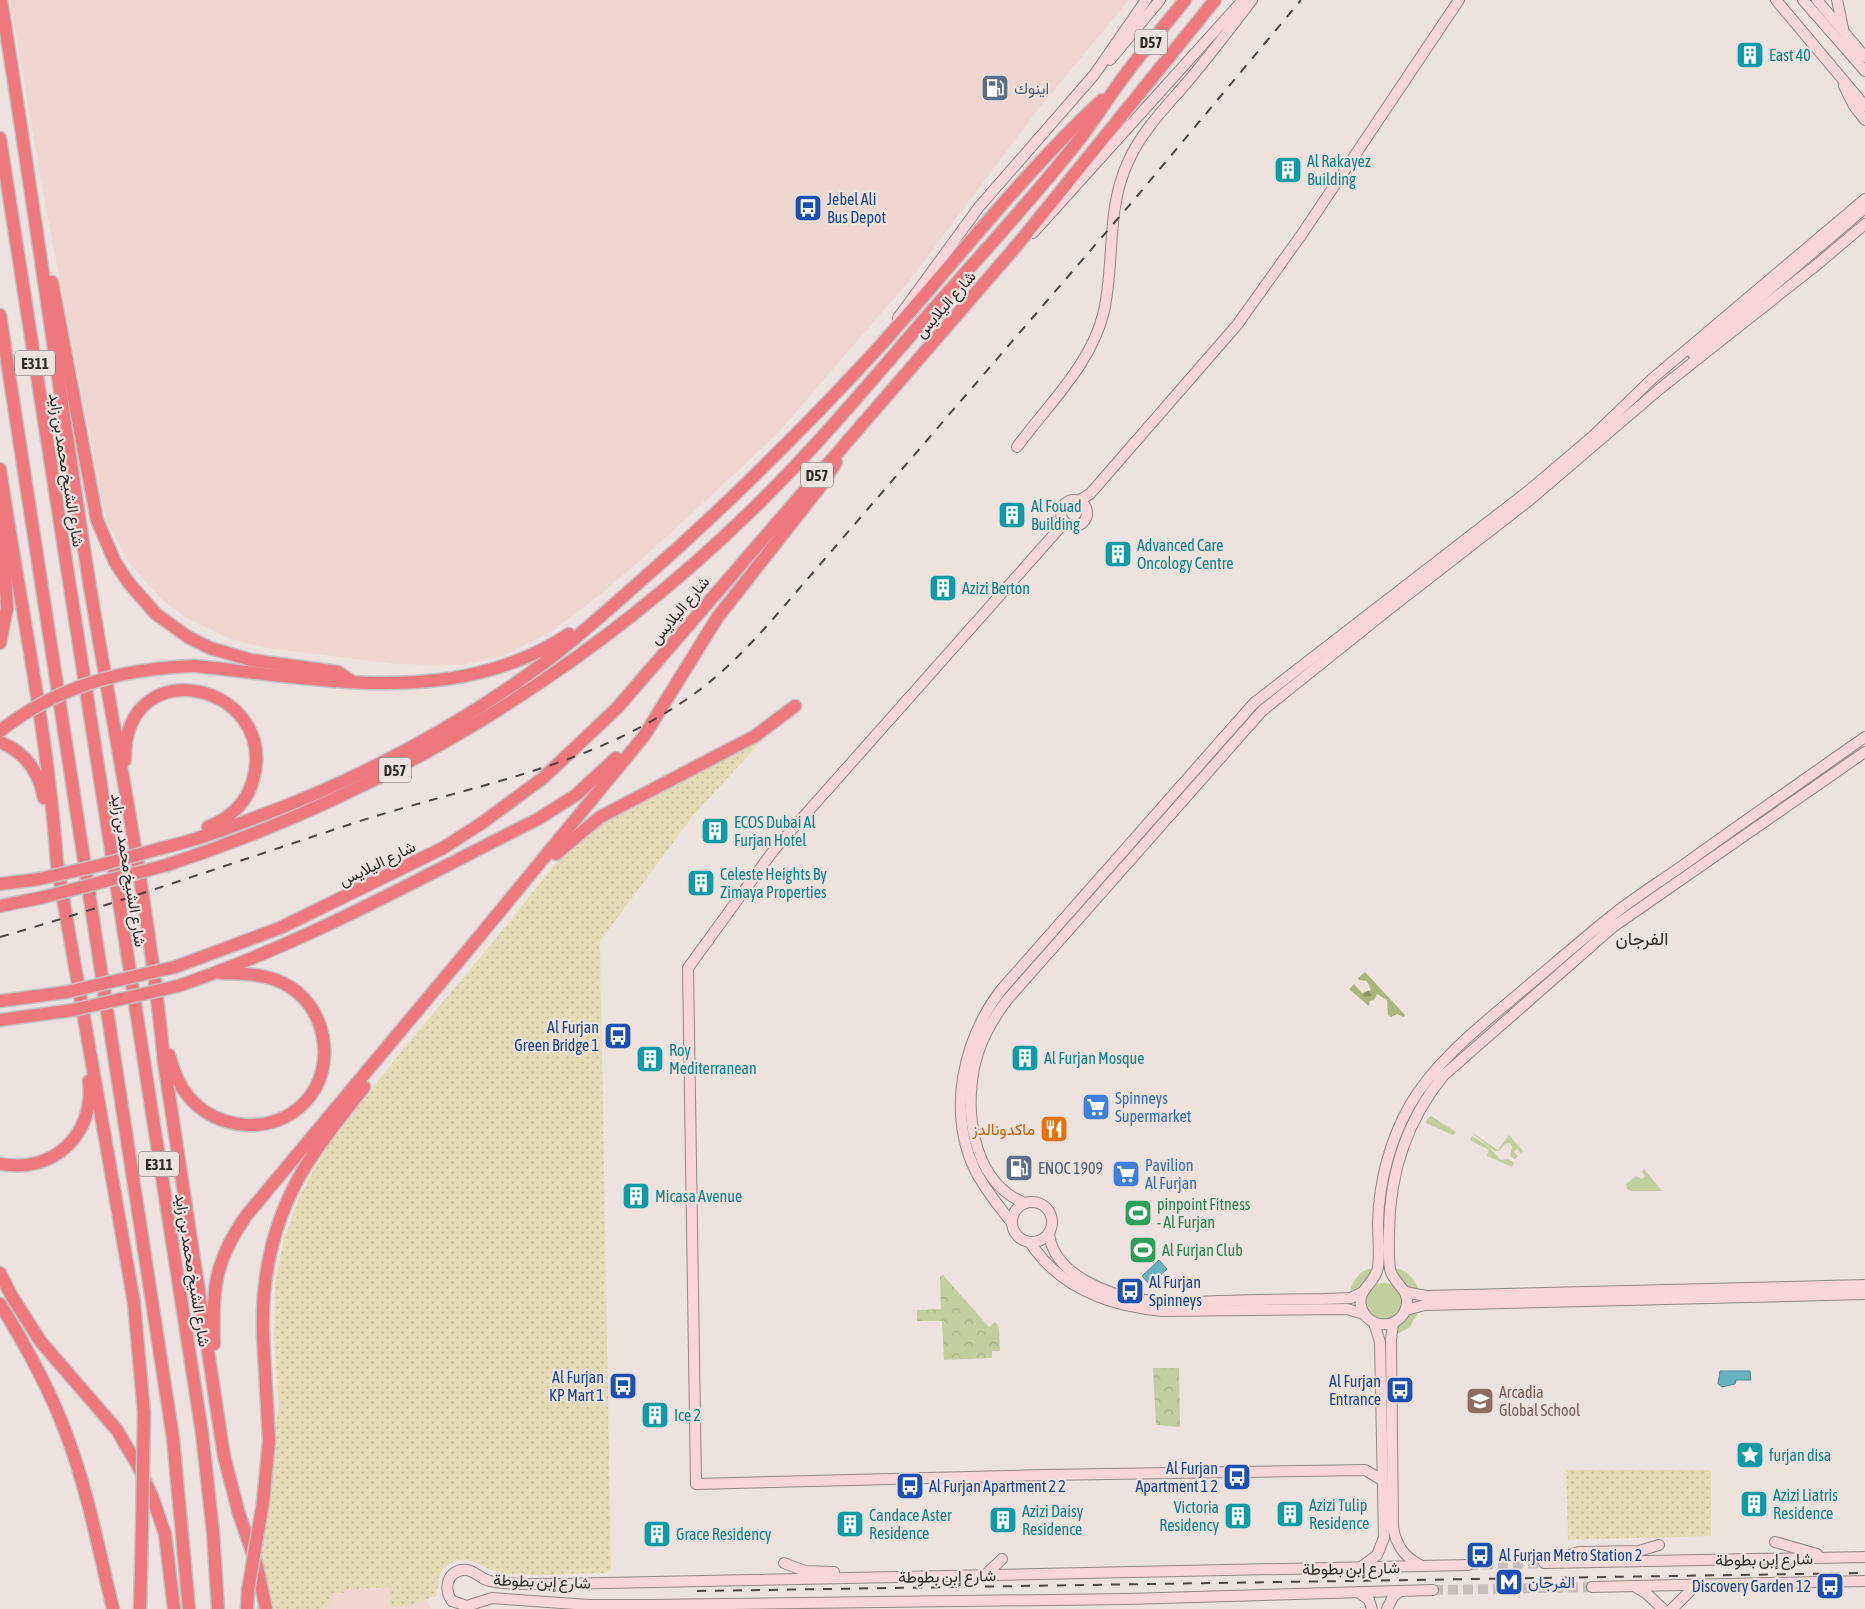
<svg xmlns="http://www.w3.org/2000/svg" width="1865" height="1609" font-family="'Asap Condensed',Vazirmatn,sans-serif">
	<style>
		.industrial { fill: #eed5cd }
		.grass { fill: #c3ce9f }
		.forest { fill: url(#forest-firs) }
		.sand { fill: url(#sand-dots) }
		.park { fill: url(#park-crowns) }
		.water { fill: #64b3bf; stroke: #548a92 }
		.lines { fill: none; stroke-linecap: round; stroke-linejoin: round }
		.secondary-tunnel { stroke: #c7bdba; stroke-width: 10; stroke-dasharray: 10 5; stroke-linecap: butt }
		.secondary-casing { stroke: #928884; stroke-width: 12 }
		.highway-casing { stroke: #c4c3c3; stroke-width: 15 }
		.secondary { stroke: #fad6d8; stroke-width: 10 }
		.highway { stroke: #ee787e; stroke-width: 12 }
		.rail { stroke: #4b4643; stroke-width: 2; stroke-dasharray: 9 9; stroke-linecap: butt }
		.highway-bridge-casing { stroke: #c4c3c3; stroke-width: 15; stroke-linecap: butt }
		.highway-bridge { stroke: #ee787e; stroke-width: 12 }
		.labels { text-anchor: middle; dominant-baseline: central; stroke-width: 4.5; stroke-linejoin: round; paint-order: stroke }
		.shield { fill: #ede2de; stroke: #67615f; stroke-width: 1 }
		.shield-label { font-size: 15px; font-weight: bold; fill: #2e2a28 }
		.culture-label { font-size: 16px; fill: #0d838f; stroke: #ede2de; text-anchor: start }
		.service-label { font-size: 16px; fill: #4e5e75; stroke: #ede2de; text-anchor: start }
		.transit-label { font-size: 16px; fill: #164399; stroke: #ede2de; text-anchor: start }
		.street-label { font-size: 16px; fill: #2e2a28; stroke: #ede2de }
		.shop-label { font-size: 16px; fill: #366cbe; stroke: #ede2de; text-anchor: start }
		.food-label { font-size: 16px; fill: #c56008; stroke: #ede2de; text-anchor: end }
		.leisure-label { font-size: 16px; fill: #27864d; stroke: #ede2de; text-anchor: start }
		.education-label { font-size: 16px; fill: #785e54; stroke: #ede2de; text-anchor: start }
		.neighbourhood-label { font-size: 18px; fill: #2e2a28; stroke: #ede2de }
	</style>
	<defs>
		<pattern id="forest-firs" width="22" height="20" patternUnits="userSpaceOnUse" patternTransform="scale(1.25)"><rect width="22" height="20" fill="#aab67c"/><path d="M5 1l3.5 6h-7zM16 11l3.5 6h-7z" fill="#8b9466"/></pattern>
		<pattern id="sand-dots" width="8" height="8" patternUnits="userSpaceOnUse" patternTransform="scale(1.25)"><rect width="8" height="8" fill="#e5dbb6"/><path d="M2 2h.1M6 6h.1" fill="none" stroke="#c5bc9c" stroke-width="1.8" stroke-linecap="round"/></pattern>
		<pattern id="park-crowns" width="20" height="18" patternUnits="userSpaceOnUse" patternTransform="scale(1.25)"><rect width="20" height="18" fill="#c3ce9f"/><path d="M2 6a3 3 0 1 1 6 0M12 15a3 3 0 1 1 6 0" fill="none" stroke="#a8b189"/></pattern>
	</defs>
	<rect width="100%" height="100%" fill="#ede2de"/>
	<g class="industrial">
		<polygon points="10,0 1129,0 1035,113 909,281 776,435 661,542 602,593 552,631 505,655 463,665 396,664 268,648 230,639 185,617 161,599 130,564 106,520 46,208"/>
		<polygon points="389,1587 390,1607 411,1605 427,1600 431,1609 322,1609 329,1606 331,1593 344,1593 344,1590"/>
	</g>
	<g class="grass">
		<polygon points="1431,1116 1456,1132 1453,1135 1426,1123 1427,1119"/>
		<polygon points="1473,1134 1474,1134 1498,1150 1509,1135 1523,1151 1521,1153 1517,1149 1514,1152 1518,1156 1515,1159 1510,1156 1512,1147 1510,1143 1505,1144 1499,1151 1495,1151"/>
		<polygon points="1472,1136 1488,1146 1501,1160 1508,1159 1514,1163 1512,1167 1487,1156 1489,1150 1470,1140"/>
		<polygon points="1644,1169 1662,1191 1631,1191 1627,1189 1626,1184 1636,1176 1642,1179 1645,1176 1642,1172"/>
		<path d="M1374,1268l-15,21 -10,5c3,-13 11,-25 25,-26z"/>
		<path d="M1394,1268c13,1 22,12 25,24l-12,-6z"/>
		<circle cx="1384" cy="1301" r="18"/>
		<path d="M1420,1309l-10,18 -16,9c5,-14 12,-20 26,-27z"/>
	</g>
	<polygon class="forest" points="1365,972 1405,1015 1404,1017 1397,1014 1391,1017 1388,1015 1387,1000 1377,994 1374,1000 1370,1001 1369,1006 1349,989 1354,984 1362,993 1371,990 1367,981 1359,980 1358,978"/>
	<g class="sand">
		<path d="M767,735l-74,81 -93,125 11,628 -5,4c-28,0 -87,6 -112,-2 -15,-5 -26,-17 -43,-8 -15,8 -11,20 -15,33l-25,9 -21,2 -1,-20 -45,3v3h-12l-2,12 -8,4h-65l9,-111 13,-93 -5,-67 1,-54 9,-45 17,-46 26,-46 73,-94 93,-111 66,-83 26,-25 19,-12z"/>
		<polygon points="1566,1470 1711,1470 1711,1536 1568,1540"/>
	</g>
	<g class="park">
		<polygon points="943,1275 989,1327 995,1322 999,1327 1000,1351 992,1351 992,1358 944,1360 942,1321 917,1321 917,1310 941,1309 940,1277"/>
		<polygon points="1153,1368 1179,1368 1180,1427 1156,1425"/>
	</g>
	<g class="water">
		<polygon points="1159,1260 1167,1269 1150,1285 1142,1276"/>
		<polygon points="1720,1371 1750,1371 1751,1380 1736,1380 1735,1384 1722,1387 1718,1384"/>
	</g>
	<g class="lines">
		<g class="secondary-tunnel">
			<polyline points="1468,1565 1544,1563"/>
			<polyline points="1433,1590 1592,1587"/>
		</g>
		<defs>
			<g id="secondary">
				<polyline points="1776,0 1865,106"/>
				<polyline points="1803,0 1865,71"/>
				<polyline points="1817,0 1865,57"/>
				<polyline points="1837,0 1843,28"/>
				<polyline points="1110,60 1160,0"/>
				<polyline points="1844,86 1854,106 1865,120"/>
				<polyline points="1033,233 1243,0"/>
				<polyline points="898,318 979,207 1094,75 1146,0"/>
				<polyline points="1693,354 1865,208"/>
				<path d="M1017,447c31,-43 75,-83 87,-136 11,-50 2,-102 24,-149 14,-32 39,-56 61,-82 22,-26 42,-53 63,-80"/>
				<circle cx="1074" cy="513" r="13"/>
				<polyline points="1078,501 1090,494 1237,325 1302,234 1459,0"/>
				<polyline points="1065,522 773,851 688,968 696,1484 1043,1475 1365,1470 1382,1480"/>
				<path d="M1865,737c-61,43 -122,85 -183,129 -24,17 -50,33 -73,52 -29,23 -57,48 -86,72 -39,33 -87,70 -113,115 -20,35 -31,77 -32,117 0,15 2,31 0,45 -2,16 -21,22 -17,39 5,23 38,25 45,2 6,-18 -13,-24 -16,-39 -2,-13 -1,-27 -1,-39 1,-58 18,-110 55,-155l169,-148 252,-175"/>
				<circle cx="1032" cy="1222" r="20"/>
				<path d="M1025,1203c-55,-21 -63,-100 -47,-150 6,-19 17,-37 29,-53l255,-289 126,-101 143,-111 131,-112 157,-124 46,-39"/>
				<path d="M1012,1223c-13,-17 -27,-33 -37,-53 -28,-59 -12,-130 26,-180l253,-287 273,-211 66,-56 59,-57 213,-180"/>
				<path d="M1049,1233c4,42 61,63 96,67 24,4 49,2 73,1 35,-1 71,-2 106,-2l27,-1 12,-6"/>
				<path d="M1030,1242c29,46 81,64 132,69l185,-2 17,5"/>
				<polyline points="1405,1292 1426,1296 1865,1285"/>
				<polyline points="1406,1310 1425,1305 1865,1294"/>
				<path d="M1393,1323l-2,17 2,187c3,19 12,31 29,39"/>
				<polyline points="1775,1542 1817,1554"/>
				<polyline points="1564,1562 1568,1556 1579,1552 1639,1551 1659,1545"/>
				<polyline points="784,1563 805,1571 834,1572"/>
				<polyline points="1544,1563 1865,1557"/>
				<polyline points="1360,1568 1377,1555 1384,1538 1380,1342 1374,1323"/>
				<polyline points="984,1576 1002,1559"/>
				<polyline points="1634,1586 1647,1594 1663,1609"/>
				<polyline points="1592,1587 1865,1581"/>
				<path d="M1433,1590l-306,9 -479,6h-59l-97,-7 -25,8 -15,-5c-8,-11 -6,-28 10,-31 11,-2 18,9 28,11 21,5 46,2 67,3l911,-19"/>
				<polyline points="1358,1592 1369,1600 1372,1609"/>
				<polyline points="1387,1609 1393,1597 1400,1591"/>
				<polyline points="1672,1609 1696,1585"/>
			</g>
			<g id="highway">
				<path d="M1,0c32,195 58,392 89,587 26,158 59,316 74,475l60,394 15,58 18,52 9,43"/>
				<polyline points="0,138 202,1433 213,1532 218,1609"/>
				<polyline points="52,282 97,520 115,562 128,582 156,614 188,637 210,648 251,660 338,672 353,682"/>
				<polyline points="0,315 173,1438 189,1609"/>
				<path d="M0,469c19,131 48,262 57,395l77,439"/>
				<polyline points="0,643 7,608 2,516"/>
				<path d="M195,666c126,13 261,43 374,-32"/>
				<path d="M0,742c25,10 39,30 44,56"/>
				<path d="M125,760c-2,-113 155,-76 128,20 -6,23 -23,38 -45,47"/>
				<path d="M162,848c40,-9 78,-25 116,-39 92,-36 183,-85 263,-144 33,-24 63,-52 94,-79 86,-75 168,-156 245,-240 74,-82 141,-171 222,-246"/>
				<polyline points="556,854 600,817 755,736 795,706"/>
				<path d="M167,865c220,-72 419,-193 585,-355 64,-62 120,-130 178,-197 51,-59 105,-116 152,-177 12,-16 23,-33 35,-50 21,-30 45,-57 68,-86"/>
				<polyline points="0,884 39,879"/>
				<polyline points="0,906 44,897"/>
				<polyline points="175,967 280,928 443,848 482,823 543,778 617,708 1018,244 1215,0"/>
				<path d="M178,986c125,-42 242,-108 360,-167l38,-24 40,-37"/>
				<polyline points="0,1001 67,992"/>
				<polyline points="0,1020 73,1010"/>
				<path d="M169,1055c4,15 9,29 19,41 28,35 86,40 117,6 34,-35 21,-99 -22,-119 -20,-10 -42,-9 -63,-10"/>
				<path d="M0,1164c54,10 95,-30 89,-83"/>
				<polyline points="0,1273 11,1295 41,1342 117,1430 138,1466 152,1496 165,1534 174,1609"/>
				<path d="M0,1304c26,42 50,85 67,132 21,56 32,115 46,173"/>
				<path d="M263,1335c-2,-59 11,-117 42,-168 17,-28 39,-54 59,-80"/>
				<path d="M214,1344c-2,-54 0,-82 32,-128l227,-272 171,-208 73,-118 106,-135 13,-21"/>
				<polyline points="140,1609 142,1527"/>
				<polyline points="247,1609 248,1590"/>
			</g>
		</defs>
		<use href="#secondary" class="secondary-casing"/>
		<use href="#highway" class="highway-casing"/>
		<use href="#secondary" class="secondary"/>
		<use href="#highway" class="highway"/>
		<g class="rail">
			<path d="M0,937c119,-34 235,-75 351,-113 121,-40 242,-55 347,-133 38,-28 69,-65 100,-101l335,-389 168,-201"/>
			<polyline points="697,1591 1865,1573"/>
		</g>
		<defs>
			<g id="highway-bridge">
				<path d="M0,731c57,-45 123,-63 195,-65"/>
				<polyline points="39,879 101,865 162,848"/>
				<polyline points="44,897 167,865"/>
				<polyline points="67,992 175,967"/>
				<polyline points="73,1010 178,986"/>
				<polyline points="134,1303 144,1413 142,1527"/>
				<polyline points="248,1590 263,1502 269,1441 263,1335"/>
			</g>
		</defs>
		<use href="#highway-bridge" class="highway-bridge-casing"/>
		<use href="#highway-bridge" class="highway-bridge"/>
	</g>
	<defs>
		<symbol id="building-square" viewBox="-11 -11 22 22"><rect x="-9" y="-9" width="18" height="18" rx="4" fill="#0f9aa8" stroke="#ede2de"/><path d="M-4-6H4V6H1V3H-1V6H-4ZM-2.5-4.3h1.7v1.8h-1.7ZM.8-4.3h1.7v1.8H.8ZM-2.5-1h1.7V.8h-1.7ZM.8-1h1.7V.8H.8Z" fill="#fff"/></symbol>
		<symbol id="fuel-square" viewBox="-11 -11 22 22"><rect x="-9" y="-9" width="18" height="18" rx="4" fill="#5c6f8a" stroke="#ede2de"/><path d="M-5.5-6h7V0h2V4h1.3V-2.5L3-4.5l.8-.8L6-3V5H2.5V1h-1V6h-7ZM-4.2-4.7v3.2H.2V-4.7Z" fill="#fff"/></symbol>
		<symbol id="bus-square" viewBox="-11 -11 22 22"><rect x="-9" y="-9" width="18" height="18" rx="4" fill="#1a4fb4" stroke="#ede2de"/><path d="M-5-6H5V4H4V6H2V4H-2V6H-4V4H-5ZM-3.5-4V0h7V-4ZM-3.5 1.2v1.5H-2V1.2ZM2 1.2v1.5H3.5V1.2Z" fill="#fff"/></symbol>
		<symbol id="supermarket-square" viewBox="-11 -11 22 22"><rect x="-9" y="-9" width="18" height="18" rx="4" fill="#3f7fe0" stroke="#ede2de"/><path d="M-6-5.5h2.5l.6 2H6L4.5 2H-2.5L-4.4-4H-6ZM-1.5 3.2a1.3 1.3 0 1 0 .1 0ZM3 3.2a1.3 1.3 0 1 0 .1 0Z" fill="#fff"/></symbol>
		<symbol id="restaurant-square" viewBox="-11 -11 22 22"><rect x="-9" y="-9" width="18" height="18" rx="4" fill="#e8710a" stroke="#ede2de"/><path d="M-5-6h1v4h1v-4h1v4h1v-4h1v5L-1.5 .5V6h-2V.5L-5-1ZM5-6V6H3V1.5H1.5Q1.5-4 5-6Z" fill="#fff"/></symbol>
		<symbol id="stadium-square" viewBox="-11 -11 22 22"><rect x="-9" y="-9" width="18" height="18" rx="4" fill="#2e9e5b" stroke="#ede2de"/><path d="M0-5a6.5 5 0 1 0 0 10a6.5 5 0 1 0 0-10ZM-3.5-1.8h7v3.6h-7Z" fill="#fff"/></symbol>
		<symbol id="school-square" viewBox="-11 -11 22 22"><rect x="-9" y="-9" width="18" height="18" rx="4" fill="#8d6e63" stroke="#ede2de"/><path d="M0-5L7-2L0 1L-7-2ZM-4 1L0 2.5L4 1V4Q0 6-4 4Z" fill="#fff"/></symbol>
		<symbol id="sight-square" viewBox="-11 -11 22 22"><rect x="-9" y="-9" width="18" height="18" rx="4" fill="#0f9aa8" stroke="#ede2de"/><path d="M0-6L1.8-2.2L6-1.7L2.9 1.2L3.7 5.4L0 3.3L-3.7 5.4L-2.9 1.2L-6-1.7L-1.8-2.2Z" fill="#fff"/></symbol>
		<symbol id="metro-square" viewBox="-11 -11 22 22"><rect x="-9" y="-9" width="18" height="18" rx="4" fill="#1a4fb4" stroke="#ede2de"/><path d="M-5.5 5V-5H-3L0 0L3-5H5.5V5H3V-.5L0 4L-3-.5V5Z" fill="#fff"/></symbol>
	</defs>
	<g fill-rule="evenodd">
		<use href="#building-square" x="1734" y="39" width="32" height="32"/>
		<use href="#fuel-square" x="979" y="72" width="32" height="32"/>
		<use href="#building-square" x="1272" y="154" width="32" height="32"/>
		<use href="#bus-square" x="792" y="192" width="32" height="32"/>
		<use href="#building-square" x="996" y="499" width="32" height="32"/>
		<use href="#building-square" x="1102" y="538" width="32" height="32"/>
		<use href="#building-square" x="927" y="572" width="32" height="32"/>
		<use href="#building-square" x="699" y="815" width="32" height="32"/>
		<use href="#building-square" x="685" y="867" width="32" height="32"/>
		<use href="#bus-square" x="602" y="1020" width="32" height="32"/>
		<use href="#building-square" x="1009" y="1042" width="32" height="32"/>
		<use href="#building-square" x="634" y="1043" width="32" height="32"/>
		<use href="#supermarket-square" x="1080" y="1091" width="32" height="32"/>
		<use href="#restaurant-square" x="1038" y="1113" width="32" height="32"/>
		<use href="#fuel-square" x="1003" y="1152" width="32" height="32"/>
		<use href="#supermarket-square" x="1110" y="1158" width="32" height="32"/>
		<use href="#building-square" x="620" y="1180" width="32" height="32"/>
		<use href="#stadium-square" x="1122" y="1197" width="32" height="32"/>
		<use href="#stadium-square" x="1127" y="1234" width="32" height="32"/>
		<use href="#bus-square" x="1114" y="1275" width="32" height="32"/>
		<use href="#bus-square" x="607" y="1370" width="32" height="32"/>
		<use href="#bus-square" x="1384" y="1374" width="32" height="32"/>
		<use href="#school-square" x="1464" y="1385" width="32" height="32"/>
		<use href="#building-square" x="639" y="1399" width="32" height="32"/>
		<use href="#sight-square" x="1734" y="1439" width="32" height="32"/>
		<use href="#bus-square" x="1221" y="1461" width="32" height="32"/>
		<use href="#bus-square" x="894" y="1470" width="32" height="32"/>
		<use href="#building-square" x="1738" y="1488" width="32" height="32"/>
		<use href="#building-square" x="1274" y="1498" width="32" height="32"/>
		<use href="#building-square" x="1222" y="1500" width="32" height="32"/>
		<use href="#building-square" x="987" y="1504" width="32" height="32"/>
		<use href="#building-square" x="834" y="1508" width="32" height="32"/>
		<use href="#building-square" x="641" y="1518" width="32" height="32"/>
		<use href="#bus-square" x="1464" y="1539" width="32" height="32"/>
		<use href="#metro-square" x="1493" y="1566" width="32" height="32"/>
		<use href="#bus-square" x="1814" y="1570" width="32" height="32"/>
	</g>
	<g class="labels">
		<g class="shield">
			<rect x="1135" y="29.5" width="32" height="25" rx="4"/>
			<rect x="15" y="350.5" width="40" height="25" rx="4"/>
			<rect x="801" y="462.5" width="32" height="25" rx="4"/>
			<rect x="379" y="757.5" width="32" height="25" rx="4"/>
			<rect x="139" y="1151.5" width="40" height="25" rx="4"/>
		</g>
		<g class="shield-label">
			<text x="1151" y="42">D57</text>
			<text x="35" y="363">E311</text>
			<text x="817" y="475">D57</text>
			<text x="395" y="770">D57</text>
			<text x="159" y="1164">E311</text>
		</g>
		<g class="culture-label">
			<text x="1769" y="55">East 40</text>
			<text x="1307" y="161">Al Rakayez<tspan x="1307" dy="18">Building</tspan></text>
			<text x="1031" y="506">Al Fouad<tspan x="1031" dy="18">Building</tspan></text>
			<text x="1137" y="545">Advanced Care<tspan x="1137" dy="18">Oncology Centre</tspan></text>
			<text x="962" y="588">Azizi Berton</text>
			<text x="734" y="822">ECOS Dubai Al<tspan x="734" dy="18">Furjan Hotel</tspan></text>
			<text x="720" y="874">Celeste Heights By<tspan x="720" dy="18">Zimaya Properties</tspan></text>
			<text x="669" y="1050">Roy<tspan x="669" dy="18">Mediterranean</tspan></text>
			<text x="1044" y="1058">Al Furjan Mosque</text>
			<text x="655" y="1196">Micasa Avenue</text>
			<text x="674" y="1415">Ice 2</text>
			<text x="1769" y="1455">furjan disa</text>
			<text x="1773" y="1495">Azizi Liatris<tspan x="1773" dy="18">Residence</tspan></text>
			<text x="1309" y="1505">Azizi Tulip<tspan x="1309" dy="18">Residence</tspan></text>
			<text x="1219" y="1507" text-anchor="end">Victoria<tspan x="1219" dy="18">Residency</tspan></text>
			<text x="1022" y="1511">Azizi Daisy<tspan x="1022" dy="18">Residence</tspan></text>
			<text x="869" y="1515">Candace Aster<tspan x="869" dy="18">Residence</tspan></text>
			<text x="676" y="1534">Grace Residency</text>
		</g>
		<g class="service-label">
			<text x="1014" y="88">اينوك</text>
			<text x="1038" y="1168">ENOC 1909</text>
		</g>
		<g class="transit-label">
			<text x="827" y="199">Jebel Ali<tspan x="827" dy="18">Bus Depot</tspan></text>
			<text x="599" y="1027" text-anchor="end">Al Furjan<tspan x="599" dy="18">Green Bridge 1</tspan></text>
			<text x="1149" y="1282">Al Furjan<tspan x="1149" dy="18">Spinneys</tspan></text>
			<text x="604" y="1377" text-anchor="end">Al Furjan<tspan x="604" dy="18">KP Mart 1</tspan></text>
			<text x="1381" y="1381" text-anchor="end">Al Furjan<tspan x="1381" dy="18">Entrance</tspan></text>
			<text x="1218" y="1468" text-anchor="end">Al Furjan<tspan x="1218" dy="18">Apartment 1 2</tspan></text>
			<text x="929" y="1486">Al Furjan Apartment 2 2</text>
			<text x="1499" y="1555">Al Furjan Metro Station 2</text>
			<text x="1528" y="1582">الفرجان</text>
			<text x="1811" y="1586" text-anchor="end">Discovery Garden 12</text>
		</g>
		<g class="street-label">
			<text transform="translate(945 304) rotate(-49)">شارع اليلايس</text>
			<text transform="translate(67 470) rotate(81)">شارع الشيخ محمد بن زايد</text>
			<text transform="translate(679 610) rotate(-50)">شارع اليلايس</text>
			<text transform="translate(377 863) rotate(-26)">شارع اليلايس</text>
			<text transform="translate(129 870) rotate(81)">شارع الشيخ محمد بن زايد</text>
			<text transform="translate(193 1270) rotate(81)">شارع الشيخ محمد بن زايد</text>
			<text transform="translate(1764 1559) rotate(-1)">شارع إبن بطوطة</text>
			<text transform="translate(1351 1568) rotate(-1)">شارع إبن بطوطة</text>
			<text transform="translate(947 1576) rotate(-1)">شارع إبن بطوطة</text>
			<text transform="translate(542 1581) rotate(2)">شارع إبن بطوطة</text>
		</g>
		<g class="shop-label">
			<text x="1115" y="1098">Spinneys<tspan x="1115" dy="18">Supermarket</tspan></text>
			<text x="1145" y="1165">Pavilion<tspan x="1145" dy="18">Al Furjan</tspan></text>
		</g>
		<g class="food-label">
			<text x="1035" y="1129">ماكدونالدز</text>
		</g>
		<g class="leisure-label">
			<text x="1157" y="1204">pinpoint Fitness<tspan x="1157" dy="18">- Al Furjan</tspan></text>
			<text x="1162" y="1250">Al Furjan Club</text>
		</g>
		<g class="education-label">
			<text x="1499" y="1392">Arcadia<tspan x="1499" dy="18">Global School</tspan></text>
		</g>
		<g class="neighbourhood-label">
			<text x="1642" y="938">الفرجان</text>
		</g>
	</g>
</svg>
